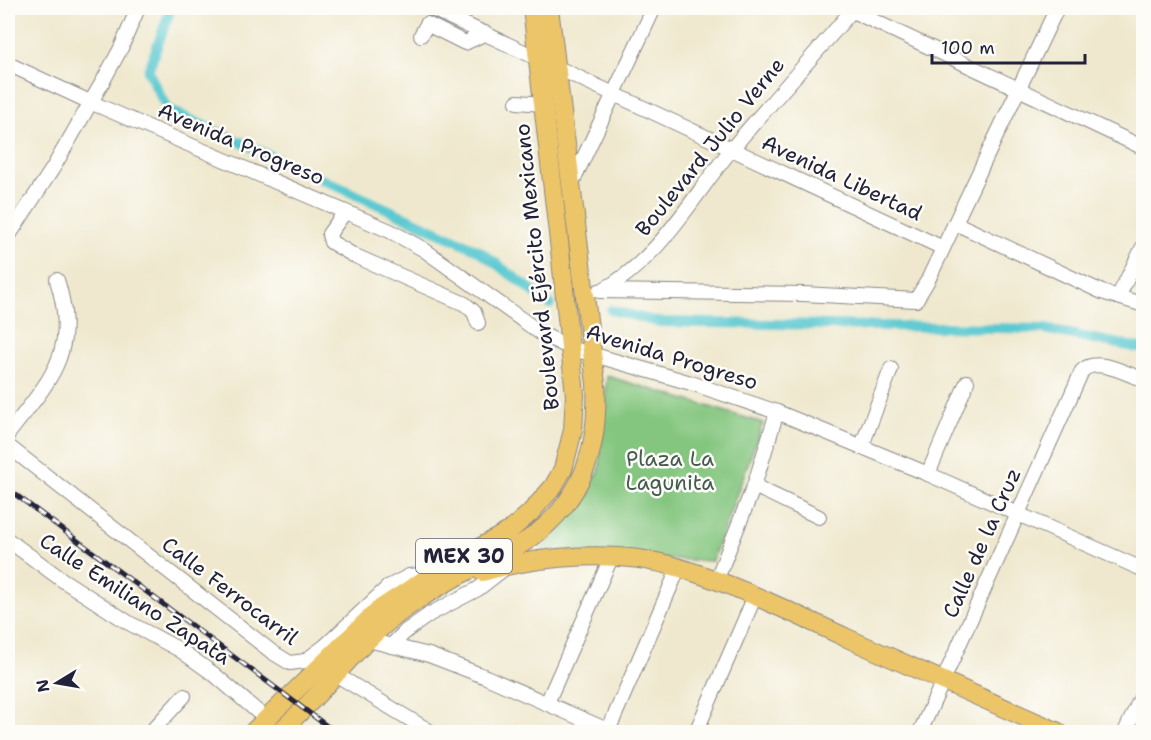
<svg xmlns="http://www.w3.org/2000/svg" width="1151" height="740" font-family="'Shantell Sans',sans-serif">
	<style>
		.green { fill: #84c67f; stroke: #53745d; stroke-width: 1.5 }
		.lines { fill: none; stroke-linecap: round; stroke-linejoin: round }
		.canal { stroke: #5cc9d1; stroke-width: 10 }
		.minor-casing { stroke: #888584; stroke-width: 16 }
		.major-casing { stroke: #888584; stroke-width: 20 }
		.minor { stroke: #fff; stroke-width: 14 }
		.major { stroke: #edc569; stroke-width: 18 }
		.rail-casing { stroke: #22223b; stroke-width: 5 }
		.rail { stroke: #fdfcf7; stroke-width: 3; stroke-dasharray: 9; stroke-linecap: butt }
		.labels { text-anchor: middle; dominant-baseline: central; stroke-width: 5; stroke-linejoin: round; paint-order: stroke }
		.shield { fill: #fdfcf7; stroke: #646373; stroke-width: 1.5 }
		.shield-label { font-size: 20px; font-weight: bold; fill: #22223b }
		.street-label { font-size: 21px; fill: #22223b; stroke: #fdfcf7 }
		.park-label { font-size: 21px; fill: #445b53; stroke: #fdfcf7 }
	</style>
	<rect width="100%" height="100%" fill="#fdfcf7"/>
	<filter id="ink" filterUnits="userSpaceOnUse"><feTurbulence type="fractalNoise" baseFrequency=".0167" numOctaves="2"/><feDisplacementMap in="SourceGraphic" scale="12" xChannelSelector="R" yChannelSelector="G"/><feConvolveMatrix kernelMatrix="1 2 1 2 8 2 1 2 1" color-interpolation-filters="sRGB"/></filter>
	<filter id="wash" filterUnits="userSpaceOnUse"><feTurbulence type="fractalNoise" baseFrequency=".008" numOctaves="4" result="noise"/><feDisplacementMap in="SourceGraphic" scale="24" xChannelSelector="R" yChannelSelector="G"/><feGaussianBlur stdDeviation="1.35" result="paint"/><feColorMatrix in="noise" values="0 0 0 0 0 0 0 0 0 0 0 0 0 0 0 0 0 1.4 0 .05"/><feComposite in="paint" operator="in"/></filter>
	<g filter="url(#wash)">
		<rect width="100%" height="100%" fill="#efe8ce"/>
		<polygon class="green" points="607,376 763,423 712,561 539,553 599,472"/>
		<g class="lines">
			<g class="canal">
				<polyline points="171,8 148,71 167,109 478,250 550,304"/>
				<polyline points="611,310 658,322 1044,329 1144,349"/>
			</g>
		</g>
	</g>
	<g filter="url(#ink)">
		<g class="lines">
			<defs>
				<g id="minor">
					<polyline points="430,8 943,248"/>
					<polyline points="846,8 1144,148"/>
					<polyline points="421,35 427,24 465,43 486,33"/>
					<polyline points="8,64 90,102 390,231 423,249 542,334 570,348 691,383 777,412 928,474 1144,570"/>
					<polyline points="517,102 543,104"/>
					<polyline points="571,185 654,8"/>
					<polyline points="345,212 329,234 331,242 353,255 465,304 474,312 478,323"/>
					<polyline points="955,223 1102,292 1144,305"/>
					<polyline points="8,237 53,168 103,81 121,48 138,8"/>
					<polyline points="599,291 803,294 916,300 928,280 1057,8"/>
					<path d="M601,291c58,-31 89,-91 130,-141 40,-48 83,-94 123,-142"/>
					<polyline points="1118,297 1144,245"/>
					<path d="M8,434c42,-54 72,-82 49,-154"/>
					<polyline points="8,446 272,652 290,663 305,661 324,647 388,587 409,576 433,574"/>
					<polyline points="861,448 891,369"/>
					<polyline points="928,474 967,382"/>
					<polyline points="754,486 819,517"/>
					<polyline points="8,540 61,579 129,623 180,650 215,675 266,719"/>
					<polyline points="716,581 754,486 777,412"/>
					<polyline points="368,640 429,655 486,677 612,732"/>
					<polyline points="391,646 406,631 430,614 478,589 505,568"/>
					<polyline points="335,674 431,732"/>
					<polyline points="547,703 611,558"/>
					<polyline points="608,731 679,567"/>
					<polyline points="151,732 184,696"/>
					<polyline points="696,732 755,596"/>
					<path d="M920,732l162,-361c14,-15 45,3 62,9"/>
					<polyline points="1125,732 1144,691"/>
				</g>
				<g id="major">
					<path d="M482,572c60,-17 137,-23 198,-4 57,17 112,45 167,70 70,31 140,63 211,94"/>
					<polyline points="253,732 378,610 433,574 509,531 530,513 553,487 563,469 573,430 575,395 561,259 532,8"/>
					<path d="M280,732c12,-12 24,-23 35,-35 27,-29 52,-60 84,-84 24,-18 50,-33 78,-47 20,-10 42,-18 59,-32 50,-40 63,-90 60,-150l-47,-376"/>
				</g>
			</defs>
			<use href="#minor" class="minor-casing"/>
			<use href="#major" class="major-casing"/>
			<use href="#minor" class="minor"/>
			<use href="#major" class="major"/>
			<defs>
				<polyline id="rail" points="8,489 335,732"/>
			</defs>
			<use href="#rail" class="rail-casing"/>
			<use href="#rail" class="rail"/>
		</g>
	</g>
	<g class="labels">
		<rect class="shield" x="416" y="539" width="96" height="34" rx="4.5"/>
		<g class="shield-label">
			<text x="464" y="556">MEX 30</text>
		</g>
		<g class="street-label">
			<text transform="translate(241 144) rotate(23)">Avenida Progreso</text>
			<text transform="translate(710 147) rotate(-51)">Boulevard Julio Verne</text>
			<text transform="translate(842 178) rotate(25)">Avenida Libertad</text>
			<text transform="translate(537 267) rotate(-96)">Boulevard Ejército Mexicano</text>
			<text transform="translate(672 357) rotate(17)">Avenida Progreso</text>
			<text transform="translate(982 543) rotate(-66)">Calle de la Cruz</text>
			<text transform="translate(230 591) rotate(37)">Calle Ferrocarril</text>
			<text transform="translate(135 599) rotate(33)">Calle Emiliano Zapata</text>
		</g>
		<g class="park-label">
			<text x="670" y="459">Plaza La<tspan x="670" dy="24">Lagunita</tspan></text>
		</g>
	</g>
	<rect width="1151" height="740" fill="none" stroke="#fdfcf7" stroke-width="30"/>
	<g transform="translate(57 683) rotate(259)" stroke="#fdfcf7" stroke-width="4.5" paint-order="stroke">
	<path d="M0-4.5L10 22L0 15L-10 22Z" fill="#22223b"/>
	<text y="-9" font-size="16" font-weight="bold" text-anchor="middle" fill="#22223b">N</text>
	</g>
	<path d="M932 54v9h153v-9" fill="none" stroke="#22223b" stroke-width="3"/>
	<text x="941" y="54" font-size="18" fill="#22223b" stroke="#fdfcf7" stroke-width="4.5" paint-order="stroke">100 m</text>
</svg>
